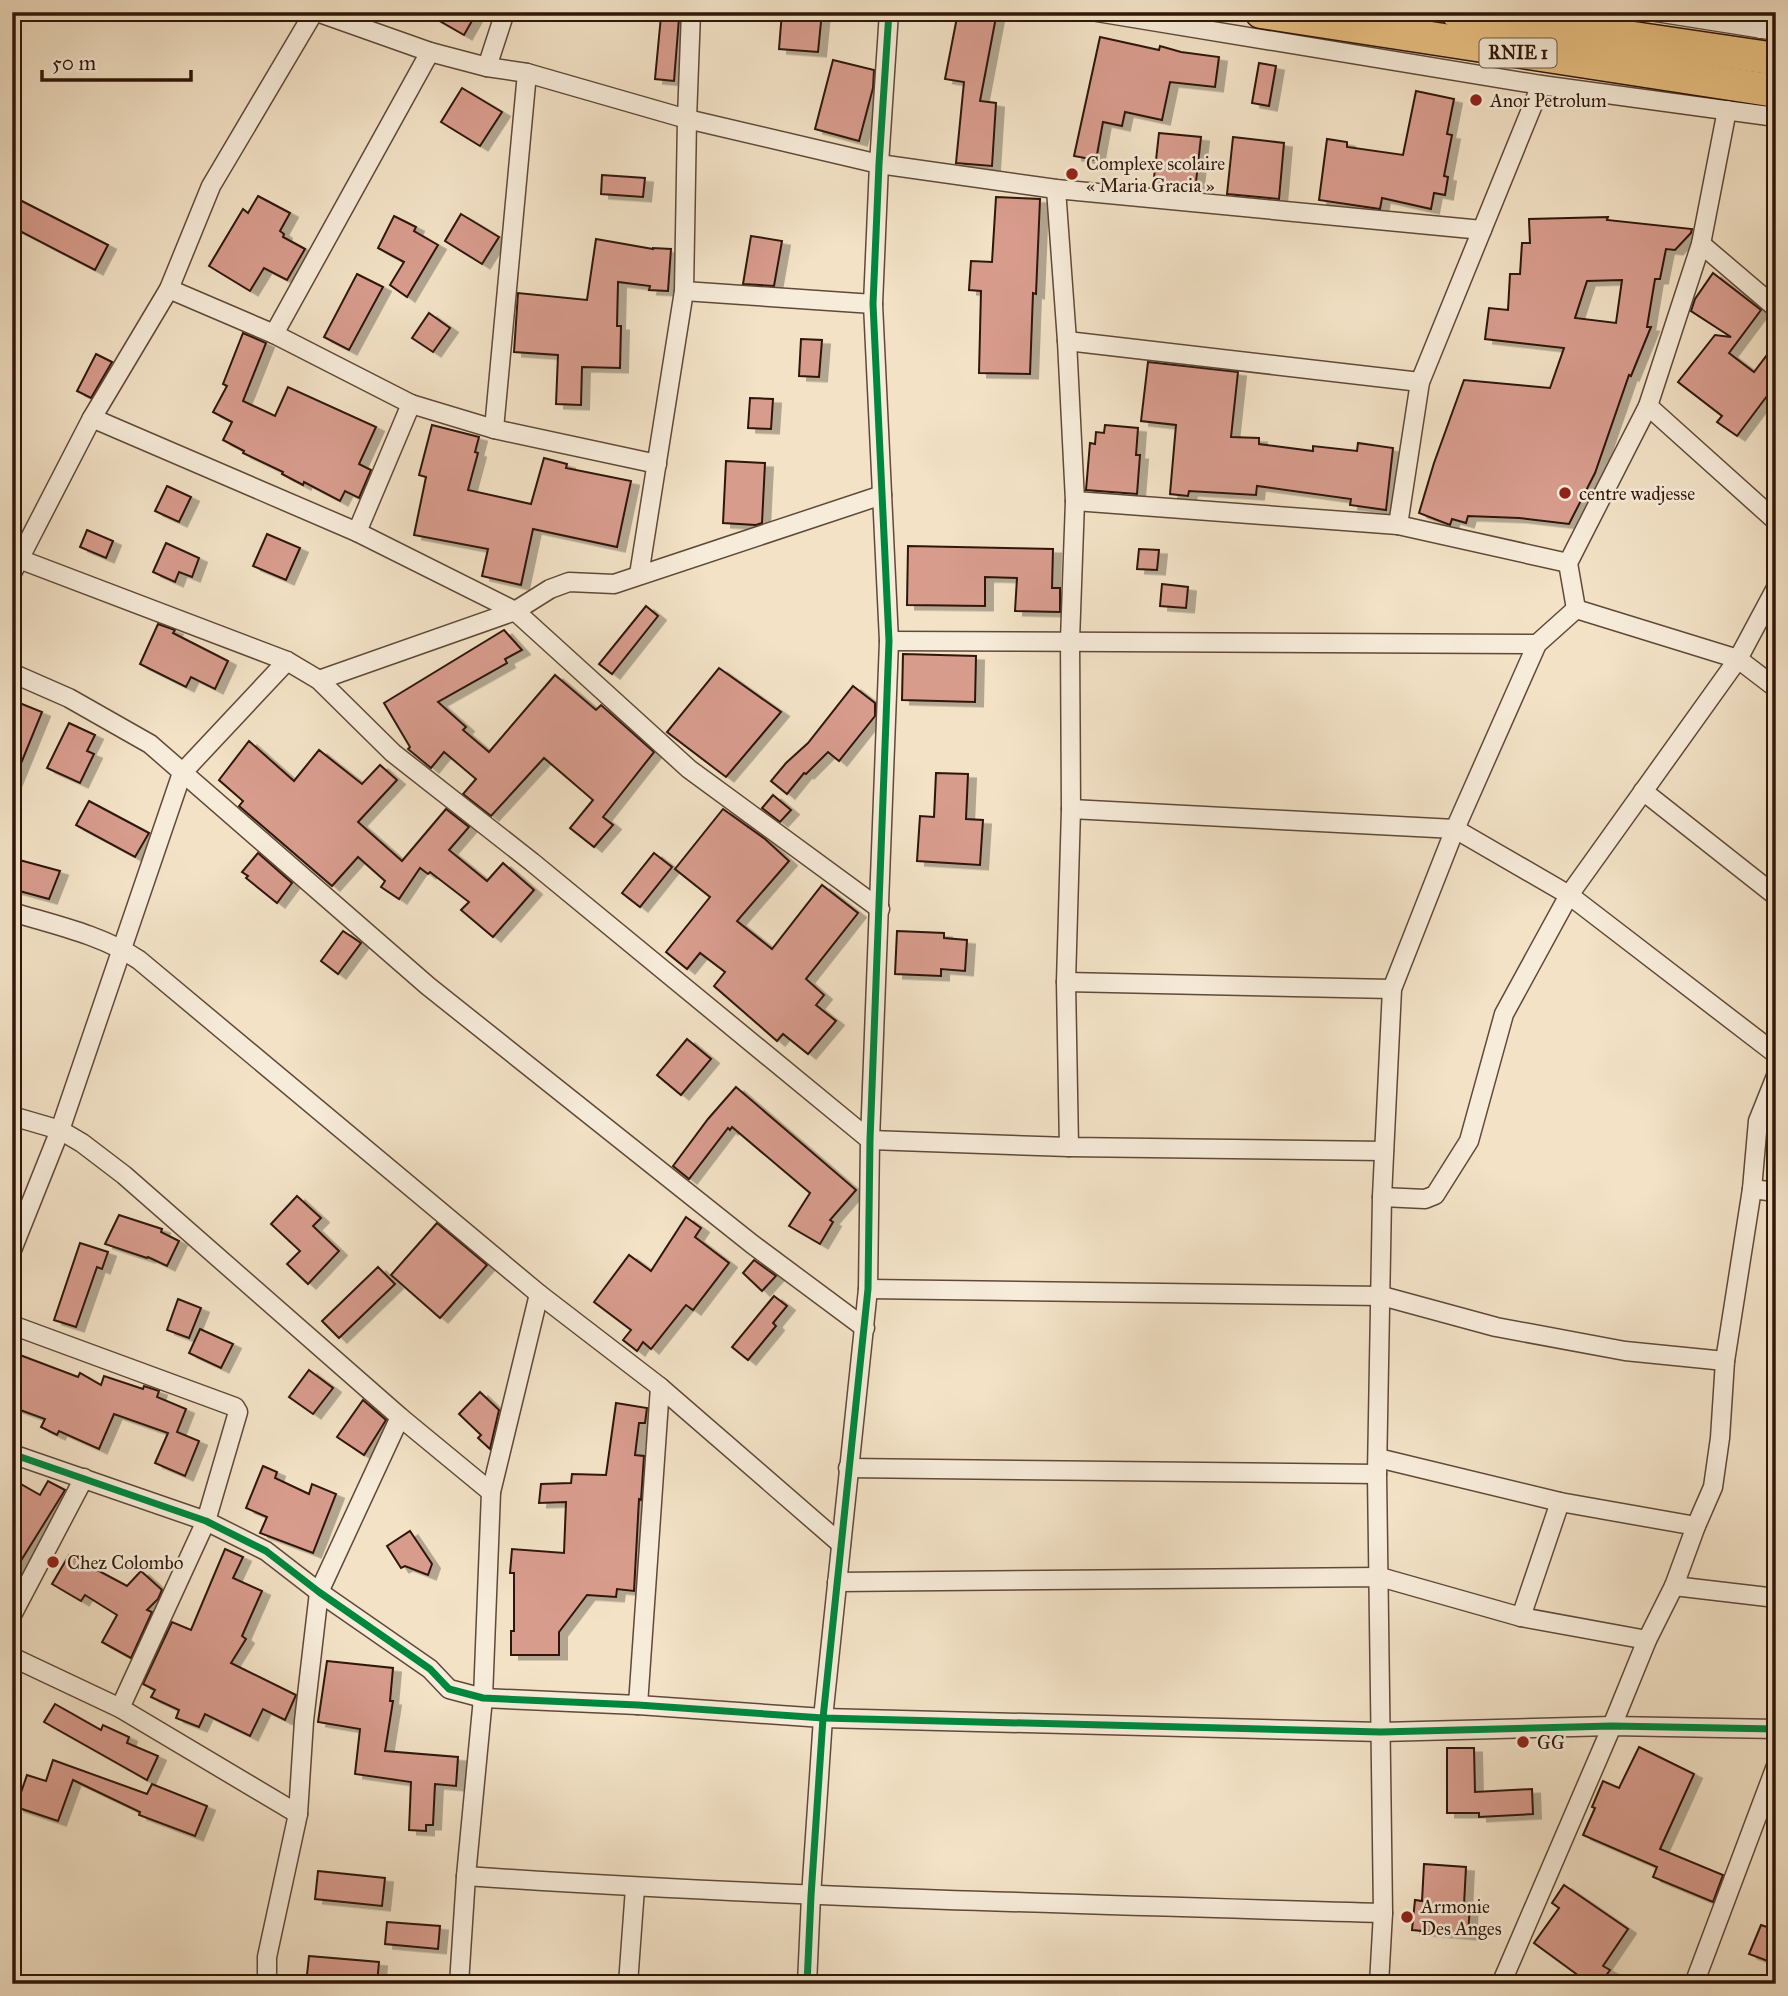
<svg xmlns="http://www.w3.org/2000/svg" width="1788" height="1996" font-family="'IM FELL Great Primer',serif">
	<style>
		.building { fill: #d89c8d; stroke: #2f1609; stroke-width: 2; fill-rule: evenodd; filter: url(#shadow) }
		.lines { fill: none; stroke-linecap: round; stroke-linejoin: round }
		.street-casing { stroke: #604938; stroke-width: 21 }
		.highway-casing { stroke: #2f1609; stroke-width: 35 }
		.street { stroke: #f7ecda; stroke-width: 18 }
		.highway { stroke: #eac183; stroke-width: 32 }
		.cycleway-casing { stroke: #f7ecda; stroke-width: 11 }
		.cycleway { stroke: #00873e; stroke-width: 7 }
		.poi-dot { fill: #8f2418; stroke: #f7ecda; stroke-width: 2.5 }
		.labels { text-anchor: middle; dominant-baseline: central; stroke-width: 5; stroke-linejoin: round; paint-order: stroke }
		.shield { fill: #f7ecda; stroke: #6b5648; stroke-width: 2 }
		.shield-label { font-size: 18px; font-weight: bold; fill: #2f1609 }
		.poi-label { font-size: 19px; fill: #2f1609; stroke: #f7ecda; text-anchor: start }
	</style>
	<defs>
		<filter id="shadow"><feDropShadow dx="8" dy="4.5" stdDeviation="0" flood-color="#0004"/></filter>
	</defs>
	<rect width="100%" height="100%" fill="#f3e2c6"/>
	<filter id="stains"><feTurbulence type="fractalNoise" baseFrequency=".00286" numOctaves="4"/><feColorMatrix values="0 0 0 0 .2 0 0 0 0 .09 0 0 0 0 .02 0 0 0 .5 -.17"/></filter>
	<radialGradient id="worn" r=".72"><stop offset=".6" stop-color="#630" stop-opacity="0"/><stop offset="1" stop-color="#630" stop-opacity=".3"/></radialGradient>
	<g class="building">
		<polygon points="424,12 477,12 464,35"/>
		<polygon points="782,12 822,12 818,52 779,49"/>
		<polygon points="958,12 996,17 980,101 996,103 992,166 956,163 964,82 945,79"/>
		<polygon points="661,16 679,18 674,81 655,79"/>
		<polygon points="1100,37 1159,50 1160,46 1181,52 1219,57 1215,87 1170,82 1162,120 1125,112 1122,126 1103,122 1096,160 1074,156"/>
		<polygon points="833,60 874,70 873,88 859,141 815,129"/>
		<polygon points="1259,63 1276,66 1269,106 1252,103"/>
		<polygon points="462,88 502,112 480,146 441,122"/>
		<polygon points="1416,91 1454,99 1447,134 1452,135 1444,176 1448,177 1445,195 1434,193 1431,209 1382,198 1380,209 1319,200 1327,139 1347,142 1347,147 1403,155"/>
		<polygon points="1159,133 1201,137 1195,191 1153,187"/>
		<polygon points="1233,137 1284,143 1279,199 1227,194"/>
		<polygon points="602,175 645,178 643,197 601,194"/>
		<polygon points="12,196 108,245 95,270 12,227"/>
		<polygon points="258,196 290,213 280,231 284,234 283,237 305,249 287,280 264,268 250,291 209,266 243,209 248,213"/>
		<polygon points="996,197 1040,199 1036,294 1033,293 1030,374 979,373 981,291 969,290 971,261 992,262"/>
		<polygon points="461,214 499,237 482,264 445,241"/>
		<polygon points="394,216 416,227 414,231 438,245 407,297 390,285 404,262 378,248"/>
		<path d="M1608,217l-1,3 85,9 -1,4 -16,17 -9,-1 -6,30h-5l-8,48h4l-20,49 -2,-1 -34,98 -26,51 -50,-6 -51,-2 -2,7 -14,-4 -2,6 -31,-12 15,-50 30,-83 86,8 14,-40 -79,-9 4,-31 19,2 2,-36h10l2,-31h8l-1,-24zM1622,280l-6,43 -41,-5 12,-37z"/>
		<polygon points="751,236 782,241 774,286 743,284"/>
		<polygon points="596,239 653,249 653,248 671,249 668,291 649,290 650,286 618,282 617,326 621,326 620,368 582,367 581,405 556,404 558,355 514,352 518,293 587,300"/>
		<polygon points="1713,273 1761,310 1729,353 1754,372 1776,343 1776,384 1737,436 1717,422 1722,416 1678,382 1715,335 1731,337 1691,311 1695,299"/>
		<polygon points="357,274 383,287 349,350 324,337"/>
		<polygon points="429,313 450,328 433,352 412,338"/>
		<polygon points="243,333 266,343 243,401 275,416 288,387 376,427 359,464 371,470 359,498 345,491 340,501 304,482 303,485 282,474 283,472 243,453 244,451 223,440 232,422 213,412 227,386 223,384"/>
		<polygon points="801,339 822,340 819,377 799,376"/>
		<polygon points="96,354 112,362 91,398 77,391"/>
		<polygon points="1148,362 1238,372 1231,437 1259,438 1259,444 1313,451 1313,446 1357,451 1358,443 1393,448 1386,510 1350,505 1351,499 1257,486 1256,495 1189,491 1188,496 1170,494 1176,425 1141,421"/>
		<polygon points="750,398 773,399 771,429 748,428"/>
		<polygon points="432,425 479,437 475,452 478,453 468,490 531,504 544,458 567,464 566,468 631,481 617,547 533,529 521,585 482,576 488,549 414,535 426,477 419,475"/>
		<polygon points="1105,425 1138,428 1136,455 1140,455 1137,494 1086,490 1090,443 1095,444 1096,432 1104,433"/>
		<polygon points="726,461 765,463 762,523 756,525 723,523"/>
		<polygon points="167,486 191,497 179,522 155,511"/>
		<polygon points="87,530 113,541 106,558 80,547"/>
		<polygon points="267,534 300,548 286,580 253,566"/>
		<polygon points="166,543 199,558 192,577 179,572 175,582 153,572"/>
		<polygon points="908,546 1053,549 1052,588 1060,588 1060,612 1015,611 1017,578 985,577 985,606 907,605"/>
		<polygon points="1139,549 1159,550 1157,570 1137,569"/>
		<polygon points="1162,584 1188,587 1186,608 1160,606"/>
		<polygon points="646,606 658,616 612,674 599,664"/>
		<polygon points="158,624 175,630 173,633 228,661 215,689 191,677 186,687 140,664"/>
		<polygon points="504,630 522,650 505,659 507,663 438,702 466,727 463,730 489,752 555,675 596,710 601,705 654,752 603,817 613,825 594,847 570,828 593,800 544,758 491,816 463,794 476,779 444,752 431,768 408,749 410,747 384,703"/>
		<polygon points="903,654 976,656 975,702 902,700"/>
		<polygon points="719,668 781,712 726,777 667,732"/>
		<polygon points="853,686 875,703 875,716 839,761 828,752 806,774 804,773 787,794 771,781 786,763 808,743"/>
		<polygon points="12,700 42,712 13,783 12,783"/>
		<polygon points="69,723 95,735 87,751 94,754 80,783 47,768"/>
		<polygon points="249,741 294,781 319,750 362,784 380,765 397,780 358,822 402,861 446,809 469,827 449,850 487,881 503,863 534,890 493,937 461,910 469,902 430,872 428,874 420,868 399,899 381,887 385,881 358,857 332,886 239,806 243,801 219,780"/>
		<polygon points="936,773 968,774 966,819 983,820 980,865 917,861 920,816 934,817"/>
		<polygon points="773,795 791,810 780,822 762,808"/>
		<polygon points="89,801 149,833 135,857 76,825"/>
		<polygon points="723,809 765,839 789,861 737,921 772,949 822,885 858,913 806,979 824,995 816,1005 836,1021 808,1054 783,1034 777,1041 714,986 725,972 700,953 687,969 666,952 710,897 675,869"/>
		<polygon points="258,853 292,883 277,903 246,878 248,876 242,872"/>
		<polygon points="654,853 672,867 640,907 622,893"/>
		<polygon points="12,858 60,871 49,899 12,889"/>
		<polygon points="343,931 361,943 338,974 321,961"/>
		<polygon points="897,931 944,933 944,938 967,940 965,971 941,969 941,976 895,974"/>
		<polygon points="687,1039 711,1059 681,1095 657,1075"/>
		<polygon points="736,1087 856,1190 830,1220 833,1222 820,1244 789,1226 810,1193 732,1127 730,1130 728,1128 689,1179 673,1166 708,1119"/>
		<polygon points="297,1196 321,1218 313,1226 339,1251 308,1284 287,1264 300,1251 271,1224"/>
		<polygon points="119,1215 162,1229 161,1232 179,1241 167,1266 148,1257 147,1258 105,1244"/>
		<polygon points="686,1217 701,1228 695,1237 729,1263 693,1310 686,1305 651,1349 643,1342 637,1351 623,1340 631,1330 594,1302 629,1255 651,1271"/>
		<polygon points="437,1223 487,1265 440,1318 391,1275"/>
		<polygon points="80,1243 108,1252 102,1269 97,1267 76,1327 54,1320"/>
		<polygon points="754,1260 776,1276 762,1291 743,1273"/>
		<polygon points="378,1267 395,1284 339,1338 322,1321"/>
		<polygon points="774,1296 787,1306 773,1323 776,1326 748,1360 732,1347"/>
		<polygon points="178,1299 201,1308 189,1338 167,1330"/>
		<polygon points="200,1329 233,1344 221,1368 189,1353"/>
		<polygon points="12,1352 78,1377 80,1373 101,1385 104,1376 143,1389 144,1386 159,1391 157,1397 186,1409 177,1432 199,1441 185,1476 155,1463 168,1433 114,1414 99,1449 59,1431 57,1435 41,1427 45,1419 12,1407"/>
		<polygon points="309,1370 333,1388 313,1414 289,1397"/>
		<polygon points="480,1392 499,1410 490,1449 478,1438 481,1435 459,1414"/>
		<polygon points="363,1400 386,1420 364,1455 337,1437"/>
		<polygon points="616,1403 647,1408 645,1423 639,1423 635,1455 644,1456 641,1500 639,1499 634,1591 617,1589 616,1597 587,1595 559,1632 559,1655 511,1655 511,1631 514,1631 514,1573 510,1573 512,1549 564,1553 566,1502 539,1503 541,1484 571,1483 572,1474 606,1475"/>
		<polygon points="263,1466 277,1472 275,1478 309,1494 312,1484 336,1494 313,1553 260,1533 267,1517 246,1508"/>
		<polygon points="12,1479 40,1495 48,1481 65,1490 12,1575"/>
		<polygon points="410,1531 432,1564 428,1575 405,1566 401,1568 387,1546"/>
		<polygon points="225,1549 243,1557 233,1578 262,1591 242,1636 246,1639 231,1663 296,1695 285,1720 263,1709 250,1736 205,1714 199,1727 176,1718 179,1710 151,1697 155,1690 143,1684 172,1622 191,1630"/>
		<polygon points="69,1555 127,1586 141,1571 162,1590 158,1599 147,1610 152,1612 131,1658 102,1642 117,1615 85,1595 81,1601 52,1584"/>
		<polygon points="327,1661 393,1668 390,1701 393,1701 385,1751 458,1757 456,1786 435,1784 433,1825 426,1825 426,1831 409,1830 411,1782 355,1774 360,1729 318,1722"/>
		<polygon points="55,1704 101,1730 103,1725 129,1737 127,1743 158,1756 147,1780 44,1722"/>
		<polygon points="1639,1747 1694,1774 1660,1849 1723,1875 1713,1902 1653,1877 1657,1867 1583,1835 1595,1808 1592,1807 1603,1781 1619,1788"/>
		<polygon points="1447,1748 1474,1748 1475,1792 1532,1789 1533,1814 1479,1817 1479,1813 1447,1813"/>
		<polygon points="53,1760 147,1794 152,1784 207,1806 195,1836 139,1815 140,1812 73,1780 58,1821 16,1807 27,1775 46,1781"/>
		<polygon points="1424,1864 1466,1867 1464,1905 1470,1905 1468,1935 1412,1930 1415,1900 1422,1901"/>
		<polygon points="318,1871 385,1878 382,1906 315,1899"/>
		<polygon points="1564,1885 1628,1929 1603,1966 1610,1970 1600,1984 1590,1984 1534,1943 1559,1908 1552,1903"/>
		<polygon points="387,1922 440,1926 438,1949 385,1944"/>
		<polygon points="1761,1925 1776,1930 1776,1964 1749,1954"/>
		<polygon points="309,1956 379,1962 377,1984 306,1984"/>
	</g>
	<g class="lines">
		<defs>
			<g id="street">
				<polyline points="317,12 430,52 487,67 527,73 687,119 879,164 1056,189 1482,230"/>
				<polyline points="1097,12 1541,85 1776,117"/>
				<polyline points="1656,12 1776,31"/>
				<polyline points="1761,29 1769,12"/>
				<polyline points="487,67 505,12"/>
				<polyline points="1056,189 1067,341 1075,501 1070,640 1071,809 1066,982 1069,1147"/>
				<polyline points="1701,244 1776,308"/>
				<polyline points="169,289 274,334 411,404 494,429 657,464"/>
				<polyline points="684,291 873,304"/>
				<polyline points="274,334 430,52"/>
				<polyline points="1067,341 1420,382"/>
				<polyline points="1648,406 1776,521"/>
				<polyline points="92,418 357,532 515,611 689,769 880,909"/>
				<polyline points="494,429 527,73"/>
				<polyline points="1075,501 1398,525 1568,563"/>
				<polyline points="1398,525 1420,382 1541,85"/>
				<polyline points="357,532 411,404"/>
				<polyline points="19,559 287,661 319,680 393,753 532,862 870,1140 1069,1147 1384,1151"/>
				<polyline points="12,573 92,418 169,289 211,186 314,12"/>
				<polyline points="639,575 684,291 687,119 691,12"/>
				<polyline points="1576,609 1568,563 1648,406 1701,244 1727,110"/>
				<polyline points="1576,609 1738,659 1776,688"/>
				<polyline points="889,641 1537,644"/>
				<polyline points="12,673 69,698 150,744 428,986 752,1244 865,1328"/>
				<polyline points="319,680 515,611 550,589 569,582 614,584 882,495"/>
				<polyline points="1643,791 1776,896"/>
				<polyline points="1071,809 1455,829 1569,895 1776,1054"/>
				<path d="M12,912c43,13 90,23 127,48l400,334 121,93 181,157"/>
				<polyline points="1066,982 1392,989"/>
				<polyline points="12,1116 60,1130 82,1143 124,1175 400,1417 491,1492"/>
				<polyline points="1752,1189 1776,1192"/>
				<polyline points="1382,1197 1425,1199 1435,1195 1469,1141 1504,1014 1569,895 1738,659 1776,588"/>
				<polyline points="12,1250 60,1130 182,773 287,661"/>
				<polyline points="868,1289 1382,1296 1496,1327 1625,1351 1725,1361"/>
				<polyline points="12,1325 235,1407 238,1412 206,1521 120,1708"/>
				<polyline points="12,1454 206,1521 266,1551 319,1592 430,1669 449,1689 483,1698 638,1705 823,1718 1381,1732 1612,1726 1776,1729"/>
				<polyline points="1378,1458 1560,1502 1696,1526"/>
				<polyline points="848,1468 1377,1474"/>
				<polyline points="837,1582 1380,1577 1521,1617 1647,1640"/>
				<polyline points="1674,1586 1776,1598"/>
				<polyline points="12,1615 84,1478"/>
				<polyline points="1521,1617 1560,1502"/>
				<polyline points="12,1657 120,1708 298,1814"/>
				<polyline points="638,1705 660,1387"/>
				<path d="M466,1876c306,21 611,28 917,37"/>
				<polyline points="267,1984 267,1957 298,1814 304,1721 319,1592 400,1417"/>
				<polyline points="459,1984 466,1876 483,1698 491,1492 539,1294"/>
				<polyline points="628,1984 635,1888"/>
				<polyline points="807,1984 811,1896 823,1718 868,1289 870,1140 889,641 873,304 879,164 889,12"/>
				<polyline points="1379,1984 1383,1913 1377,1474 1382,1197 1392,989 1455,829 1537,644 1576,609"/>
				<polyline points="1501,1984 1612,1726 1647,1640 1674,1586 1696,1526 1713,1487 1720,1438 1725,1361 1752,1189 1758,1121 1776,1076"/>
				<polyline points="1694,1984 1776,1766"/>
			</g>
			<g id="highway">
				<polyline points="1261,12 1776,91"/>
				<polyline points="1457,12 1776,59"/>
			</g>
		</defs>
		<use href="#street" class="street-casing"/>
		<use href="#highway" class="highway-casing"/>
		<use href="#street" class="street"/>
		<use href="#highway" class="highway"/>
		<defs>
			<g id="cycleway">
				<polyline points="12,1454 206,1521 266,1551 319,1592 430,1669 449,1689 483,1698 638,1705 823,1718 1381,1732 1612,1726 1776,1729"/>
				<polyline points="807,1984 811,1896 823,1718 868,1289 870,1140 889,641 873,304 879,164 889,12"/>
			</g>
		</defs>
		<use href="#cycleway" class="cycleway-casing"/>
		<use href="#cycleway" class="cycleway"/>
	</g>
	<g class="poi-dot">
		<circle cx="1476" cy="100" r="7"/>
		<circle cx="1072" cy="174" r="7"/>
		<circle cx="1565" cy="493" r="7"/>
		<circle cx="53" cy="1562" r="7"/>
		<circle cx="1523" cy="1742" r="7"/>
		<circle cx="1407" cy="1917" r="7"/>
	</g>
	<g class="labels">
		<rect class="shield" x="1479.5" y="38.5" width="77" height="29" rx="5"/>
		<g class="shield-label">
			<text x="1518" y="53">RNIE 1</text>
		</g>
		<g class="poi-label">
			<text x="1490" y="100">Anor Petrolum</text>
			<text x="1086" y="163">Complexe scolaire<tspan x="1086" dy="22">« Maria Gracia »</tspan></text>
			<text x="1579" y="493">centre wadjesse</text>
			<text x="67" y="1562">Chez Colombo</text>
			<text x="1537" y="1742">GG</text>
			<text x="1421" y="1906">Armonie<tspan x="1421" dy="22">Des Anges</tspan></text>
		</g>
	</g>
	<rect width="1788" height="1996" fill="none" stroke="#f3e2c6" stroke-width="42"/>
	<rect x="14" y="14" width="1760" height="1968" fill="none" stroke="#2f1609" stroke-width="3.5"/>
	<rect x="21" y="21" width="1746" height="1954" fill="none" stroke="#2f1609" stroke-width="2"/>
	<path d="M42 70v10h149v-10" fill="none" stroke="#2f1609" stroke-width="3.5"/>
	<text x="52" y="70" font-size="21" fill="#2f1609" stroke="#f7ecda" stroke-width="5" paint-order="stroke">50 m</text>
	<rect width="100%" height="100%" filter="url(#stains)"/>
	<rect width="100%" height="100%" fill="url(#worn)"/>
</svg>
